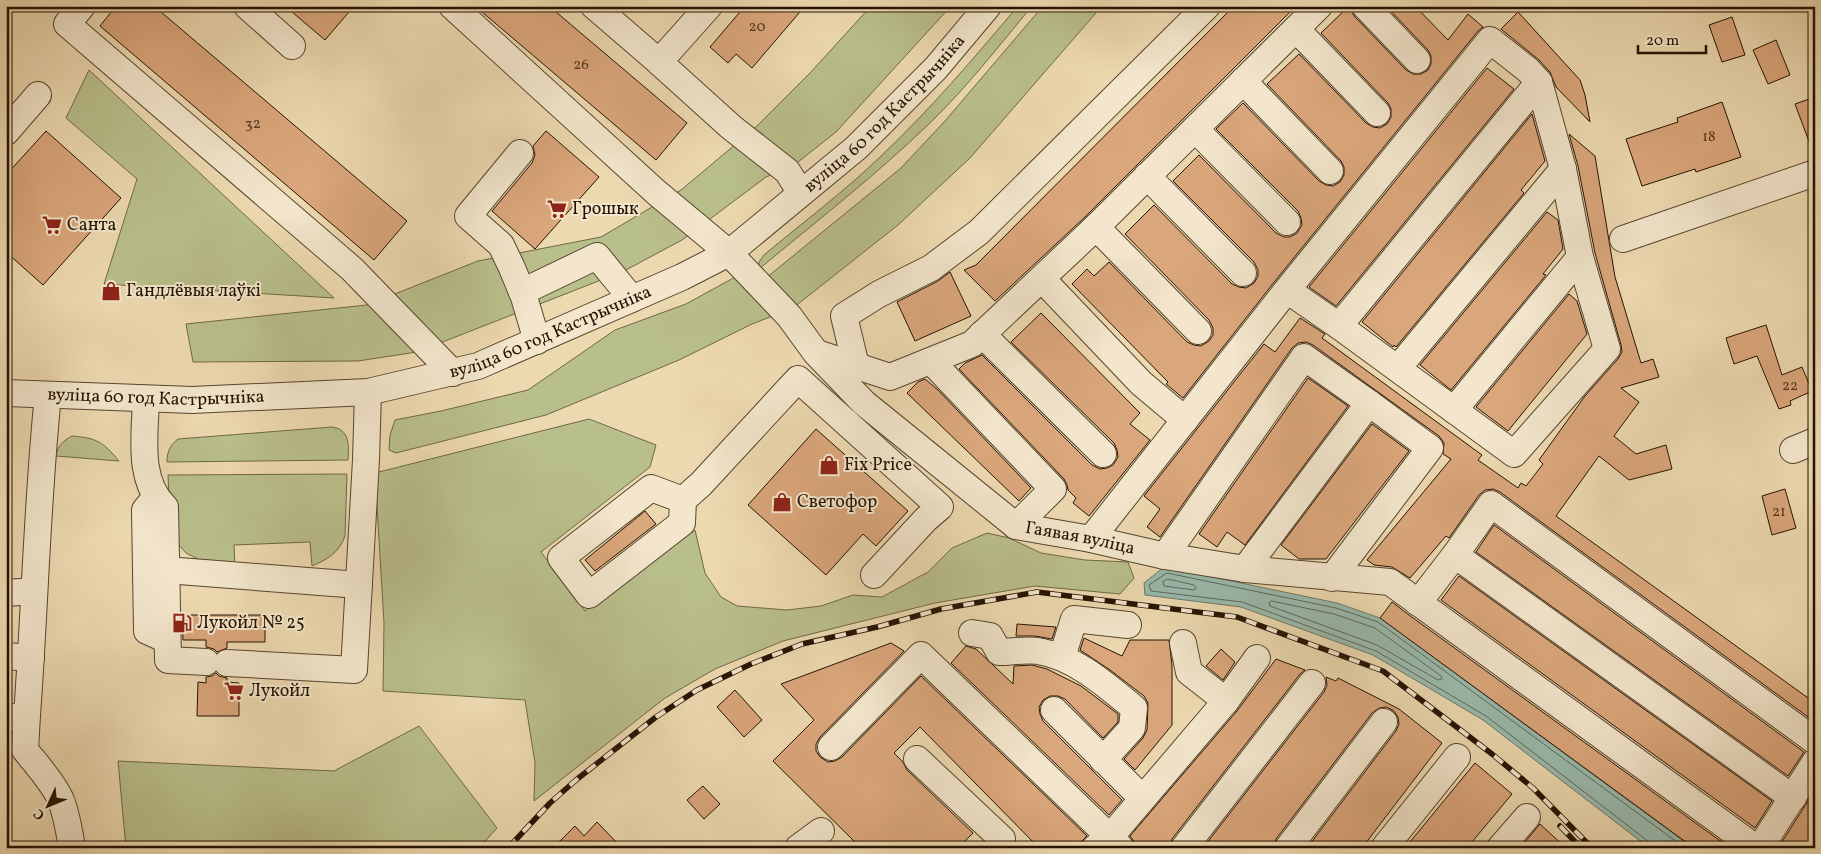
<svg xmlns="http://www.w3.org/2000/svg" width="1821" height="854" font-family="Vollkorn,serif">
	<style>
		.green { fill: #b9bf8b; stroke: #6e6846 }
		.water { fill: #99baad; stroke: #6a7769 }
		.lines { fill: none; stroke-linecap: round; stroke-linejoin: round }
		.shore { stroke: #5e6658; stroke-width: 1 }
		.building { fill: #daa67b; stroke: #241202 }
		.minor-casing { stroke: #56442e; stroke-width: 28 }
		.minor { stroke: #f3e6cc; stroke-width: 26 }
		.rail-casing { stroke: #241202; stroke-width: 5.5 }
		.rail { stroke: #f3e6cc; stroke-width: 4; stroke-dasharray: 11; stroke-linecap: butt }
		.labels { text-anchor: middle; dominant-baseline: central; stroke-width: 4; stroke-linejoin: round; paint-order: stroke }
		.number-label { font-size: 15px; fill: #523720 }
		.street-label { font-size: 18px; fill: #241202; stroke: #f3e6cc }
		.poi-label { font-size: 18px; fill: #241202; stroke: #f3e6cc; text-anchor: start }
	</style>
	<rect width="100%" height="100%" fill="#edd9b0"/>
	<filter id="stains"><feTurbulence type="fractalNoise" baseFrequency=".004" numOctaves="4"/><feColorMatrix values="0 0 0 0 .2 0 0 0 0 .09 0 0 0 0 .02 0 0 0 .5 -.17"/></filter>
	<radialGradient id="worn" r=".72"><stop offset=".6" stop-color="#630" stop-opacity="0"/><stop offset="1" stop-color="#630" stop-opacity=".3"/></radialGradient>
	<g class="green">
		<polygon points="871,6 951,6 836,132 793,166 766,177 682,240 624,271 417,352 358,361 193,362 186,324 367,305 478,261 601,237 681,190 755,128 811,72"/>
		<path d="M1018,6h14c-33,40 -65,81 -102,117 -54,52 -113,98 -171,146v-7l5,-7c38,-32 80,-63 116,-98 50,-47 94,-99 138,-151z"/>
		<polygon points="1043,6 1102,6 970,158 898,225 793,308 752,324 679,360 546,415 396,453 389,450 390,435 395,420 441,411 528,390 615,330 686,304 737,276 766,278 901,168 945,121"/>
		<polygon points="89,70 334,298 104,284 137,179 66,118"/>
		<polygon points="589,419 656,445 650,467 541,552 585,611 695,530 705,573 721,597 737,606 787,610 821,606 853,595 882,597 928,572 952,548 987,533 1009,538 1041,553 1085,560 1128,562 1134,578 1120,594 1035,586 935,603 783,641 715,669 665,698 534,801 535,763 525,700 383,691 384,623 375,473"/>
		<path d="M332,427c18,2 17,19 16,33l-181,2c0,-10 3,-17 11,-23z"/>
		<path d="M72,436c25,2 31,6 47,25l-63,-5c2,-11 7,-15 16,-20z"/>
		<path d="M347,474l-2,62c-6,17 -17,23 -33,30l-2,-24 -76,3 1,24 -29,-6 -20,-10 -10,-11 -6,-19 -2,-48z"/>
		<polygon points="419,726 497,828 479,848 126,848 118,761 334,771"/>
	</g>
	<polygon class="water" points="1164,567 1337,603 1380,618 1693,848 1648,847 1483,720 1373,655 1241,607 1145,595 1144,583"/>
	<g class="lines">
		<g class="shore">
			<polygon points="1168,579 1194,585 1196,588 1194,590 1164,586 1163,582"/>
			<polygon points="1272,601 1334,614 1375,628 1441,676 1442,679 1438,680 1377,645 1270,606 1269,603"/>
			<polyline points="1652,848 1649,842 1486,716 1376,651 1242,602 1151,591 1149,585 1167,573 1336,608 1378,622 1685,848"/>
		</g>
	</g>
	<g class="building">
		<polygon points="116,6 154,6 407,221 374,260 100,26"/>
		<polygon points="285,6 354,6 325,40"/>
		<polygon points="475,6 549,6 687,123 656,160"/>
		<polygon points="745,6 805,6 752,68 736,54 728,63 710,47"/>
		<polygon points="1234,6 1296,6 1086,216 995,301 964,270 976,265"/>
		<polygon points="1349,6 1350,6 1354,16 1406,70 1413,74 1421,74 1428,70 1431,64 1431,56 1428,50 1386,6 1415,6 1448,40 1468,14 1483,27 1478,31 1275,281 1183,398 1166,384 1168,382 1072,284 1087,269 1094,276 1109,262 1187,342 1194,345 1201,346 1209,341 1213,335 1213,328 1209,320 1125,234 1154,205 1232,284 1239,287 1246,288 1254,283 1258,276 1258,270 1254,262 1173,181 1199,155 1276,233 1284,237 1290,237 1297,233 1302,225 1301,218 1298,211 1216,129 1243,103 1319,181 1326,185 1333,186 1340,182 1344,175 1344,167 1341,161 1267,84 1299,54 1366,123 1373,127 1380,128 1387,124 1391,117 1391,109 1388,103 1321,33"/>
		<polygon points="1518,12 1580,80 1585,95 1590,122 1556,87 1550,72 1539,60 1501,29"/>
		<polygon points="1732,17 1745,55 1722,62 1709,25"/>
		<polygon points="1776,40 1790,75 1768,84 1753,50"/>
		<polygon points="1487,68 1514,89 1336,306 1309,287"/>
		<polygon points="1815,97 1815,152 1813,152 1795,104"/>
		<polygon points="1722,102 1741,157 1696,172 1695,169 1642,186 1626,139 1678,122 1677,118"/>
		<polygon points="1532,114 1545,161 1521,190 1524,193 1396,347 1394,345 1393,347 1362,322"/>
		<polygon points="46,131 121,198 43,285 6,252 6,175"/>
		<polygon points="546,131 599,177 535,249 492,211 532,163 535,155 533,146"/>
		<polygon points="1569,134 1595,156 1615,277 1641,363 1653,359 1659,377 1621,388 1639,402 1614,436 1636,454 1666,445 1672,469 1629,480 1599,456 1556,516 1815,703 1815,722 1500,492 1493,489 1485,490 1479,495 1449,538 1446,536 1410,578 1392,567 1374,565 1367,560 1451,459 1443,454 1444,443 1439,436 1313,345 1306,342 1298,343 1292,348 1160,537 1147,527 1160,509 1144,496 1264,344 1275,352 1300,318 1325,334 1322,338 1482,455 1478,460 1518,488 1521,483 1526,486 1543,464 1539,460 1585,396 1618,359 1622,352 1621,345 1595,253 1578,166"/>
		<polygon points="1547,212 1558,220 1563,249 1543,274 1546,275 1451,390 1420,365"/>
		<polygon points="950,272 971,316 915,341 897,302 938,281"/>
		<polygon points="1569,294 1577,301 1587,334 1508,431 1476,407"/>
		<polygon points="1041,313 1140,413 1130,424 1150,440 1089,516 1073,503 1076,498 1068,490 1067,485 1064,479 959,369 965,363 982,355 1092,465 1100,469 1107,468 1113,465 1118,457 1117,450 1114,443 1011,342"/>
		<polygon points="1766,325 1782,375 1802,367 1812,391 1790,401 1791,405 1779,409 1757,356 1734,364 1726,338"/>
		<polygon points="1308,378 1348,406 1245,545 1227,532 1217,547 1199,534"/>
		<polygon points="925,379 938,390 1031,488 1019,501 907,393 918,382"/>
		<polygon points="1372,424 1409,451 1326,559 1299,559 1281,545"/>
		<polygon points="816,429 908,511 876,546 863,534 826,575 748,505"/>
		<polygon points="1785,489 1796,528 1772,535 1762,496"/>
		<polygon points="645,511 656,524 595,571 585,560"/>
		<polygon points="1494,525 1804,752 1788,776 1476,552"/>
		<polygon points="1459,576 1772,801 1755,828 1441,600"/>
		<polygon points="1392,602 1409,615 1730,848 1694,848 1380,618"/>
		<polygon points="182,615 265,615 265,642 227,642 227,648 217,652 214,649 206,647 206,640 183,640"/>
		<polygon points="1017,624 1056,627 1052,639 1035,636 1016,636"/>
		<polygon points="1084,638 1122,656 1130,640 1169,640 1172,665 1172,725 1135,770 1124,759 1143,738 1147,730 1148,703 1144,696 1110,670 1080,650"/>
		<polygon points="891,643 904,651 820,737 816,744 816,751 820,757 828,762 835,761 842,757 921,676 1087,836 1075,848 1039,848 920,727 894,753 903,762 907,770 973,833 958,848 861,848 773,761 814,720 781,684"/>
		<polygon points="966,646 976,649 1013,684 1014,666 1032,665 1047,669 1081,686 1118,714 1118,722 1103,738 1065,699 1058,696 1050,696 1043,700 1039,707 1040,714 1043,721 1122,800 1109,815 951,663"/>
		<polygon points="1221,649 1235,662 1223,680 1206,666"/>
		<polygon points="1276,659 1305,670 1300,674 1172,839 1169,848 1136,848 1135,843 1130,836 1237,711"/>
		<polygon points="216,673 219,676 227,678 227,682 239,683 239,716 197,716 198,682 206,683 206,677 212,676"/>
		<polygon points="1326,677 1336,681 1338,678 1399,709 1442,743 1362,848 1307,848 1396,731 1399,724 1398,717 1393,710 1386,707 1379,708 1372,713 1276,839 1273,848 1203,848 1324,692 1327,685"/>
		<polygon points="735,690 762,720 744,737 717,707"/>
		<polygon points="1475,763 1512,794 1467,848 1405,848"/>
		<polygon points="703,786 720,804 704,819 687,800"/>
		<polygon points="1815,790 1815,834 1806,848 1778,848"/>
		<polygon points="597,822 622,848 553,848 575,826 584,836"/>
		<polygon points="1540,824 1566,848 1520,848"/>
	</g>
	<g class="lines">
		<defs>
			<g id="minor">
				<polyline points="82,6 67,24 352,269 453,373"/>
				<polyline points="247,6 292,46"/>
				<path id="s1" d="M452,6l205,187 72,60 60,63 27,37 48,50 152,123 75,13 74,17 80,13 145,13 366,266"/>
				<polyline points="594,6 659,62 731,127 787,171 801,193"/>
				<polyline points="1365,6 1417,60"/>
				<polyline points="1296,29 1377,113"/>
				<polyline points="659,62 709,6"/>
				<polyline points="1243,81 1330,171"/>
				<polyline points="1195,129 1287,222"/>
				<polyline points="6,132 38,95"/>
				<polyline points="520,153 468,216 501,245 512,268 524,297 537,341"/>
				<polyline points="1147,176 1243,273"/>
				<polyline points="1096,227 1198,331"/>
				<polyline points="1623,239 1815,173"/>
				<polyline points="1042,279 1141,383 1185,420"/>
				<polyline points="522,292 597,256 632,299"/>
				<polyline points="1339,326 1539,82"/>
				<polyline points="982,334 1103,454"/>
				<polyline points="820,354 890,377 972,344 1096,227 1319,6"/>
				<polyline points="931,361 1053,489 1016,526"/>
				<polyline points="856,366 844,316 879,294 931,268 979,232 1207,6"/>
				<polyline points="1398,368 1563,169"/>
				<path id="s2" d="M6,393l186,7 176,-8 110,-26 204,-89 47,-24 127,-105 80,-80 52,-62"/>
				<path d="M146,399c-1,36 -9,81 19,108l3,153 38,2"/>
				<polyline points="1454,410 1580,257"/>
				<polyline points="1793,450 1815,441"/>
				<polyline points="155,498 145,510 147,631 167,640"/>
				<polyline points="683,500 682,523 589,595 561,558 651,488 683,500 701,484 798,379 940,507 926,519 874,575"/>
				<polyline points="1091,539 1287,290 1490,40 1528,70 1539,82 1563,169 1580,257 1607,349 1514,454 1339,326 1287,290"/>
				<polyline points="1455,555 1491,504 1815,741"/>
				<polyline points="1165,556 1304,357 1369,403 1430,448 1332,578"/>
				<polyline points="1245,569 1369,403"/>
				<polyline points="166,570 359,585"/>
				<polyline points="6,593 34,591"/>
				<polyline points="1418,603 1455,555 1793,798"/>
				<path d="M972,633l18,3 9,16c12,0 27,-3 39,-1 37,6 68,34 96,57l-2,20 -29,32"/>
				<polyline points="1183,643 1189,672 1226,701"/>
				<polyline points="6,656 31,658"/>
				<polyline points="1062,657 1074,619 1128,625"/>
				<polyline points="227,663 354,670 366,460 368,392"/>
				<polyline points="1054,710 1142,798"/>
				<path d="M27,715l-2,35c12,15 26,30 35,48 7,16 9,33 12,50"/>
				<path d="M6,718l21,-3c8,-107 10,-214 21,-320"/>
				<polyline points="831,747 921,655 1121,848"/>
				<polyline points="917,759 1002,839"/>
				<polyline points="798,848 821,831"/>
				<polyline points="1095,848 1111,836 1226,701 1257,658"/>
				<polyline points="1184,848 1312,683"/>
				<polyline points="1288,848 1384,722"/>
				<polyline points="1384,848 1457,757"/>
				<polyline points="1500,848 1527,817"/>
				<polyline points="1760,848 1815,762"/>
			</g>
		</defs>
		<use href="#minor" class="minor-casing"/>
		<use href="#minor" class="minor"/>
		<defs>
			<g id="rail">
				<polyline points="1560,826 1581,848"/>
				<polyline points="508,848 550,803 576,780 656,717 697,690 751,664 802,644 877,627 941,609 1037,592 1237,617 1383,671 1492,754 1533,788 1592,848"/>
			</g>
		</defs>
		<use href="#rail" class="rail-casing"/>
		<use href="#rail" class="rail"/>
	</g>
	<defs>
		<symbol id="supermarket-bare" viewBox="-9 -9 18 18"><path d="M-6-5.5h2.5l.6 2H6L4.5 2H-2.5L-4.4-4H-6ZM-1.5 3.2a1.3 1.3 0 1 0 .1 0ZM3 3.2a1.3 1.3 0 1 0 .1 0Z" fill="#8f2418" stroke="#f3e6cc" stroke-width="2.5" paint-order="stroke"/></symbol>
		<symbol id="shop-bare" viewBox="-9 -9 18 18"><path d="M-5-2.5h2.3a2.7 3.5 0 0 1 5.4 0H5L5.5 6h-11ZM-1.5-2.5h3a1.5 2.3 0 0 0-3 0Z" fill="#8f2418" stroke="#f3e6cc" stroke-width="2.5" paint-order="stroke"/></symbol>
		<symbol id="fuel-bare" viewBox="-9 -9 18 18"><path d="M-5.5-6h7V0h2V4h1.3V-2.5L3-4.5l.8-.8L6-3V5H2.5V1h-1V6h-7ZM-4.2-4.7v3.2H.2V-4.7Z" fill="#8f2418" stroke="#f3e6cc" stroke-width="2.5" paint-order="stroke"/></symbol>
	</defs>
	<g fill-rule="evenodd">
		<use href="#supermarket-bare" x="543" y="195" width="28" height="28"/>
		<use href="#supermarket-bare" x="38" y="211" width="28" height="28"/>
		<use href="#shop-bare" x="97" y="277" width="28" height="28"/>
		<use href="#shop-bare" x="815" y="451" width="28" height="28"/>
		<use href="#shop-bare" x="768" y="488" width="28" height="28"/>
		<use href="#fuel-bare" x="168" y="609" width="28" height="28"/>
		<use href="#supermarket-bare" x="220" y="677" width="28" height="28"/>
	</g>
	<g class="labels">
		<g class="number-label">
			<text x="757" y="27">20</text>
			<text x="581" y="65">26</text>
			<text x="253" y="124">32</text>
			<text x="1709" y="137">18</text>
			<text x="1790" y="386">22</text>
			<text x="1779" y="512">21</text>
		</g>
		<g class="street-label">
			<text stroke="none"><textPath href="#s2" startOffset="960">вуліца 60 год Кастрычніка</textPath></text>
			<text stroke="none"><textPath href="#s2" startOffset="555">вуліца 60 год Кастрычніка</textPath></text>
			<text stroke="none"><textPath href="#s2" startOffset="150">вуліца 60 год Кастрычніка</textPath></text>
			<text stroke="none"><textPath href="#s1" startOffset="834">Гаявая вуліца</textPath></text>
		</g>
		<g class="poi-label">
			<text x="572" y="209">Грошык</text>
			<text x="67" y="225">Санта</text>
			<text x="126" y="291">Гандлёвыя лаўкі</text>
			<text x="844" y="465">Fix Price</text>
			<text x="797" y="502">Светофор</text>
			<text x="197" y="623">Лукойл № 25</text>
			<text x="249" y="691">Лукойл</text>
		</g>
	</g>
	<rect width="1821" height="854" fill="none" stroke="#edd9b0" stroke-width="25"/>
	<rect x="8" y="8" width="1806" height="839" fill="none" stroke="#241202" stroke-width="2.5"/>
	<rect x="12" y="12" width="1796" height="829" fill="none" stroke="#241202"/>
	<g transform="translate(48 806) rotate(226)" stroke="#f3e6cc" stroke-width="4" paint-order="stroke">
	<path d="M0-4L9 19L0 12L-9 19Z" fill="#241202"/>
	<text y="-8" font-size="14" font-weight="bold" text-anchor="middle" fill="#241202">С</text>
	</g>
	<path d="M1638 45v8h68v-8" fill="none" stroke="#241202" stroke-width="2.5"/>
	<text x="1646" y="45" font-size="15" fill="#241202" stroke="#f3e6cc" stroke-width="4" paint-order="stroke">20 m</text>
	<rect width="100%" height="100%" filter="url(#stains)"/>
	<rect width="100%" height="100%" fill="url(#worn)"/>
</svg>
